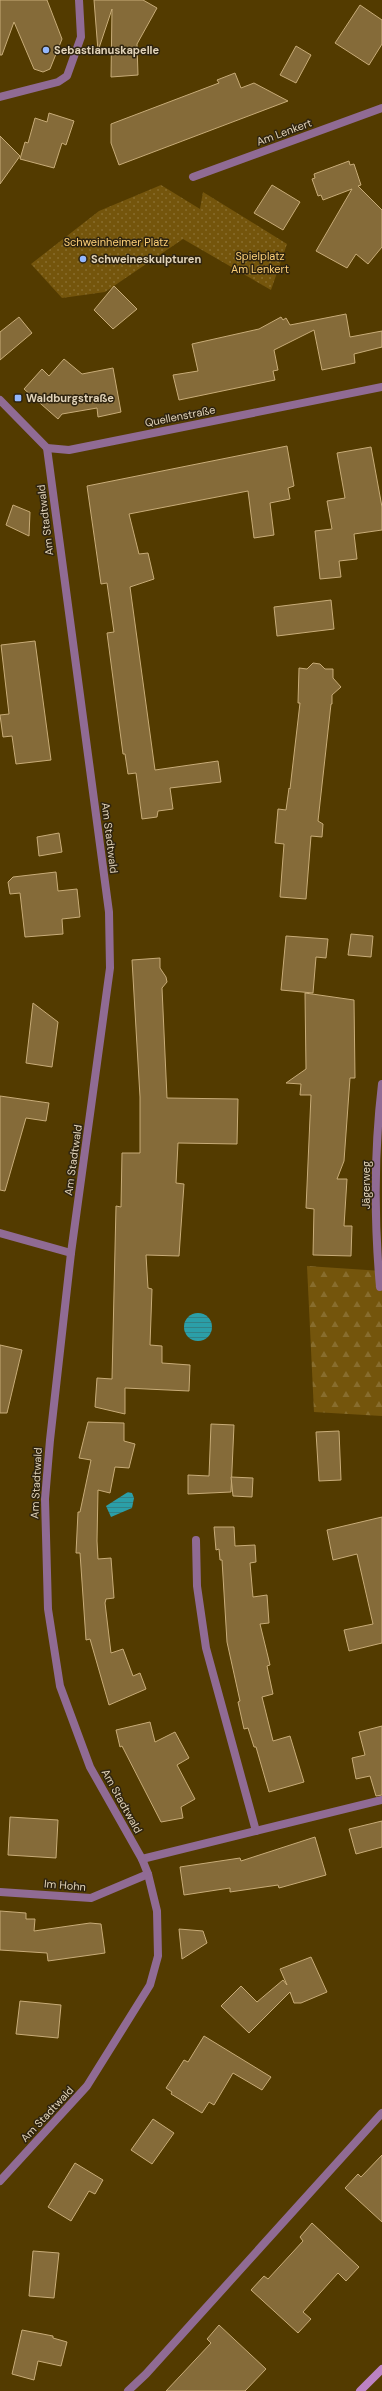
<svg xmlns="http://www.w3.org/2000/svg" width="382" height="2391" font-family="'DM Sans',sans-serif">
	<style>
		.forest { fill: url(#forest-firs) }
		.park { fill: url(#park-dots) }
		.water { fill: url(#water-rules) }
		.building { fill: #856b39; stroke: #c8ac78 }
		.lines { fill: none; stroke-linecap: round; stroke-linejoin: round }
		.minor { stroke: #906b94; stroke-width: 8 }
		.secondary { stroke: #bc82c3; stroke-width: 8 }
		.poi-dot { fill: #93b7fd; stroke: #2f240f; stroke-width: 1.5 }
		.labels { text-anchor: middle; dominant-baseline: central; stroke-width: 3; stroke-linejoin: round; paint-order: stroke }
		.poi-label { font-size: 11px; font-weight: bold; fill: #e1d3b9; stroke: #2f240f; text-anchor: start }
		.street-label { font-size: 11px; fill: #e1d3b9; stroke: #2f240f }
		.park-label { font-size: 11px; fill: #fbce77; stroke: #2f240f }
	</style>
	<defs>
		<pattern id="forest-firs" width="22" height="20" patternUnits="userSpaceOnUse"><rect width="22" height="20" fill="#74550c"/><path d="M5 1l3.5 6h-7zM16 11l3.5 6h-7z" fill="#886d2d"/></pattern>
		<pattern id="park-dots" width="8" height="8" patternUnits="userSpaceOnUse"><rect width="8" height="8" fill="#74550c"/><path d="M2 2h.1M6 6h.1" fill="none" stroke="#886d2d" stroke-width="1.8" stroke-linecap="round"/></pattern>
		<pattern id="water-rules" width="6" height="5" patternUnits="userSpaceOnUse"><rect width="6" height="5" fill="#2b9fa8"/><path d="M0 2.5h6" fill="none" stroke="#328286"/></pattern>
	</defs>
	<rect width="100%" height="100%" fill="#533b00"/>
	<polygon class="forest" points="307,1266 382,1271 382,1416 314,1412"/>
	<polygon class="park" points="161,185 200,209 203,192 287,244 271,290 183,239 105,292 62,298 31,264 99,211"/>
	<g class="water">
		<circle cx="198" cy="1327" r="14"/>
		<polygon points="128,1492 132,1493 134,1498 132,1508 111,1517 106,1506"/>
	</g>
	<g class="building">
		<polygon points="0,0 47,0 62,39 50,69 43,72 34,69 14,22 2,55 0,55"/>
		<polygon points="94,0 143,0 157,8 137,44 138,75 111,77 112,9 98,51"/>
		<polygon points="360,5 382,20 382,44 369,65 335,43"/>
		<polygon points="296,46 311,55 296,83 280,75"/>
		<polygon points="235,73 241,88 254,83 288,101 119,165 111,143 111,124 219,83 217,80"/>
		<polygon points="49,113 74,121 66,145 62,143 54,168 20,159 25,142 28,143 35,118 47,122"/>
		<polygon points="0,136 20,156 0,184"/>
		<polygon points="349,161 350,165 354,164 361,185 358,186 382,210 382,247 368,264 356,254 347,268 316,251 352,189 323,200 321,195 318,196 312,179 315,178 314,174"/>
		<polygon points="272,185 300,202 283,230 254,213"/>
		<polygon points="114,286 137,309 113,329 94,310"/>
		<polygon points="346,314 350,337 382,331 382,347 354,354 355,363 322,370 314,330 274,350 278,370 273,371 275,380 179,400 173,375 198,371 192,344 259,329 281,317 283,320 286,318 290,325"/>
		<polygon points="19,317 32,333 0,360 0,332"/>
		<polygon points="64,359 82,374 113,368 121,412 98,417 97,408 62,414 58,419 24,389 42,369 49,376"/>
		<polygon points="287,446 294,486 288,488 290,499 270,503 274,535 254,538 248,491 129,514 139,554 148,553 154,579 130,587 155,770 218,761 221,782 170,788 173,809 158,811 157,817 142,819 136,773 128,774 125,754 123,754 107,633 114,632 107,583 101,584 87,486"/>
		<polygon points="371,447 382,507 382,530 354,534 357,559 339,561 341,577 320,579 315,531 332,529 327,501 345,498 337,453"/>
		<polygon points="13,505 30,512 29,536 6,525"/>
		<polygon points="331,600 334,629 277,636 274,607"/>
		<polygon points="35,641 51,760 16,764 12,736 3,737 0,715 9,714 1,645"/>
		<polygon points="313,663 320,664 325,669 333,669 333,678 341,687 332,695 332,704 331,704 318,821 323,824 322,837 311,836 306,899 280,897 284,844 275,843 278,809 286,810 289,788 290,789 300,703 298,703 299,668 307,669"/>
		<polygon points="59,833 62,852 39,856 37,837"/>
		<polygon points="56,872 58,891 77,889 80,917 62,919 63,934 25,937 20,893 10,894 8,882 13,877"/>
		<polygon points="351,934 373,936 371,957 348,955"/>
		<polygon points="286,936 328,939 326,958 316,957 313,993 281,990"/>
		<polygon points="160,958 160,968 166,977 167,982 162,988 167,1098 238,1099 237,1144 178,1143 176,1183 184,1184 179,1256 146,1255 148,1288 152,1289 150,1345 162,1346 162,1363 190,1365 189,1391 125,1388 125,1414 95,1407 97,1378 112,1379 116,1206 121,1207 122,1153 140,1153 140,1097 132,960"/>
		<polygon points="305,993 354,1000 355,1078 350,1078 344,1161 337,1179 347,1179 344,1226 352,1226 351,1256 313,1255 314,1209 306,1208 311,1095 300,1095 301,1084 286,1083 306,1069"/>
		<polygon points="33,1003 58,1022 52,1067 26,1063"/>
		<polygon points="0,1096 49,1103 46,1121 26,1118 5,1191 0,1190"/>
		<polygon points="0,1345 22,1350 7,1413 0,1413"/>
		<polygon points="88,1422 124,1423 124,1441 135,1444 129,1468 115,1467 110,1493 98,1490 97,1541 98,1559 111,1558 114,1598 106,1599 105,1603 111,1653 123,1649 133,1676 140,1673 146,1689 109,1705 90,1639 86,1640 80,1553 76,1553 78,1512 80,1512 91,1460 79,1458"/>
		<polygon points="211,1424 234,1425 231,1492 188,1494 188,1475 209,1476"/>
		<polygon points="339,1431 341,1480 319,1481 316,1432"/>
		<polygon points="231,1477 253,1478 252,1497 233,1496"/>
		<polygon points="382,1517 382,1643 349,1651 344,1630 373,1624 357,1554 333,1560 327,1530"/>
		<polygon points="214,1527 234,1527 235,1546 255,1545 256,1562 250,1563 253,1597 267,1595 269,1623 260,1624 270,1665 267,1666 273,1694 262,1697 273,1741 290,1736 304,1782 269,1792 256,1747 254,1747 248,1728 244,1729 238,1702 240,1701 227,1642 222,1560 220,1560 219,1549 216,1550"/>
		<polygon points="150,1722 155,1742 175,1732 189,1758 177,1765 195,1799 181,1807 183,1818 161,1822 122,1746 120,1747 116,1730"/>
		<polygon points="382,1726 382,1795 376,1796 370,1776 356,1779 352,1758 365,1755 359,1732"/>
		<polygon points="10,1817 58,1820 56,1858 8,1855"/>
		<polygon points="382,1821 382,1847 356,1854 349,1829"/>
		<polygon points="315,1837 326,1875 279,1888 278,1885 230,1892 230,1888 184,1895 180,1867 240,1858 241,1861"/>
		<polygon points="0,1911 26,1913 26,1919 35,1919 34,1931 90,1923 101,1924 105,1953 48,1961 47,1953 0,1950"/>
		<polygon points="179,1929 203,1931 207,1943 182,1959"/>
		<polygon points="311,1957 327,1992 301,2003 294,2003 290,1992 249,2033 221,2006 241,1986 257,2002 283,1980 287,1985 280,1969"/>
		<polygon points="20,2001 61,2005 58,2038 16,2034"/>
		<polygon points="204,2036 271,2077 262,2090 233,2073 214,2105 209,2102 202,2113 171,2094 172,2092 166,2088 184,2060 188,2062"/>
		<polygon points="153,2119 174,2133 152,2164 131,2150"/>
		<polygon points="382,2155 382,2222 345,2188 358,2174 361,2177"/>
		<polygon points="75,2163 103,2180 95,2194 89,2191 71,2221 48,2207"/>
		<polygon points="312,2223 359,2267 346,2281 338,2273 303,2312 311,2319 298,2333 251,2290 264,2276 268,2279 303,2241 300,2237"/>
		<polygon points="33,2251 59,2253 54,2298 29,2296"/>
		<polygon points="219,2325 266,2369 245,2391 166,2391 211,2343 207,2339"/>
		<polygon points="22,2330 53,2336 53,2338 67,2342 61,2366 38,2361 34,2380 12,2374"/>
	</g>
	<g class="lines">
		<g class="minor">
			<polyline points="0,97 58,82 67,76 81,37 79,0"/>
			<polyline points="193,177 382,108"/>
			<polyline points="0,400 47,448 69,450 382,387"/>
			<polyline points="0,1233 71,1253"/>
			<path d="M380,1287c-6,-67 -6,-136 2,-203"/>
			<polyline points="196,1540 197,1586 206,1648 256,1831"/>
			<polyline points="142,1859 382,1800"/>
			<polyline points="0,1892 91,1898 148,1874"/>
			<polyline points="0,2181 87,2086 150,1985 158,1956 157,1911 148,1874 142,1859 90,1767 60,1686 48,1609 45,1499 50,1440 71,1253 110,968 109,912 47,448"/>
			<polyline points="128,2391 146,2374 382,2113"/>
		</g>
		<polyline class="secondary" points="360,2391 382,2369"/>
	</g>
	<g class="poi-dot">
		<circle cx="46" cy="50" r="4"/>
		<circle cx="83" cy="259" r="4"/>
		<rect x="14" y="394" width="8" height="8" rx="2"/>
	</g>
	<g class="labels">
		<g class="poi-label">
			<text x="54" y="50">Sebastianuskapelle</text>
			<text x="91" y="259">Schweineskulpturen</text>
			<text x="26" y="398">Waldburgstraße</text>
		</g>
		<g class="street-label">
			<text transform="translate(284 132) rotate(-20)">Am Lenkert</text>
			<text transform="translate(180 416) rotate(-11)">Quellenstraße</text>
			<text transform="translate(45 520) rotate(-97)">Am Stadtwald</text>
			<text transform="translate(110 838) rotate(83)">Am Stadtwald</text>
			<text transform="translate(73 1160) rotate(-82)">Am Stadtwald</text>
			<text transform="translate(366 1185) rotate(-90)">Jägerweg</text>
			<text transform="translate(36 1483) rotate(-87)">Am Stadtwald</text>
			<text transform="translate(122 1801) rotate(61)">Am Stadtwald</text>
			<text transform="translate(65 1885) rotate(5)">Im Hohn</text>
			<text transform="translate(47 2114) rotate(-47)">Am Stadtwald</text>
		</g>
		<g class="park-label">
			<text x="116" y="242">Schweinheimer Platz</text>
			<text x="260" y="256">Spielplatz<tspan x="260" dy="13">Am Lenkert</tspan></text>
		</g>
	</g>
</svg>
